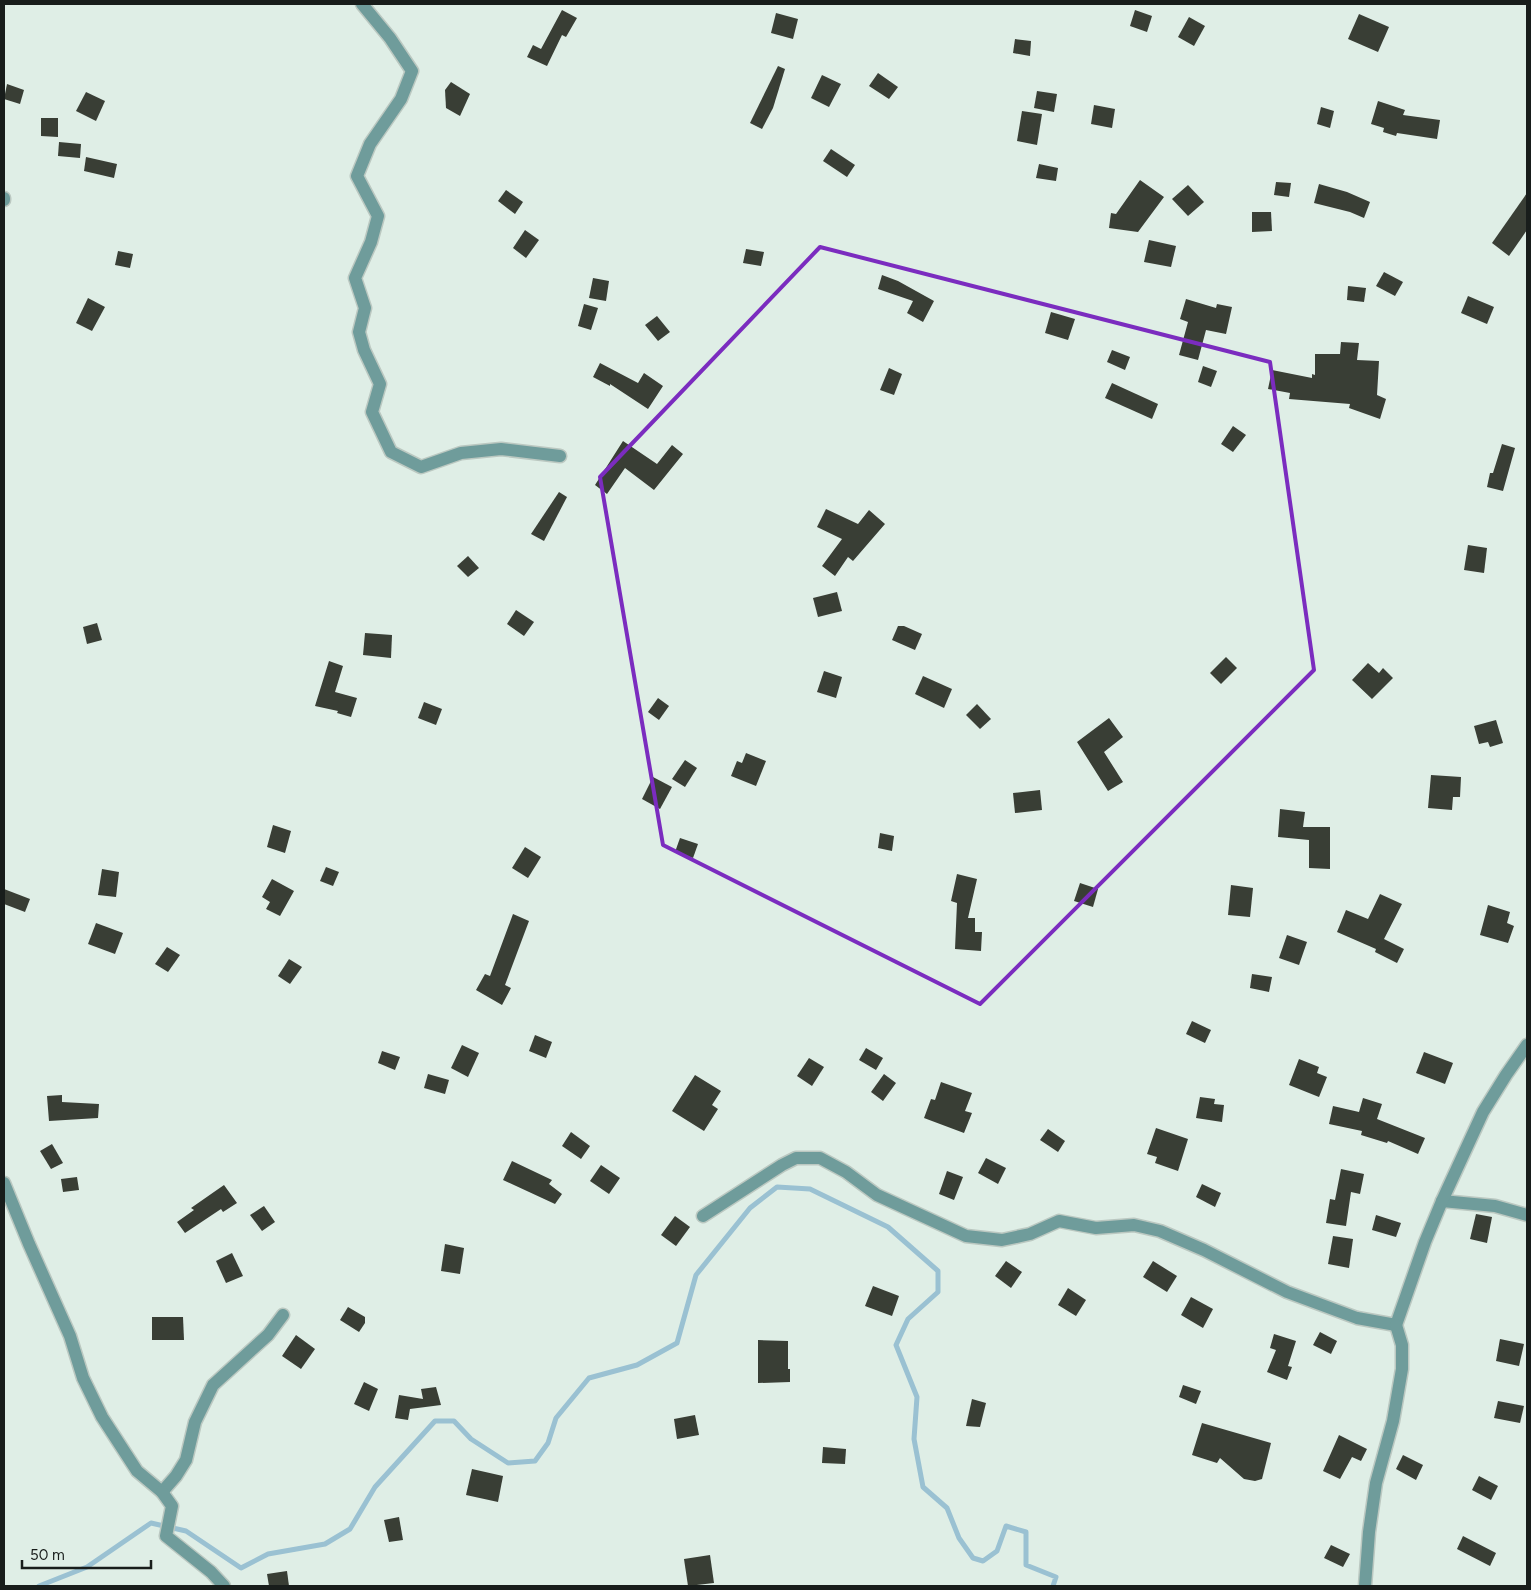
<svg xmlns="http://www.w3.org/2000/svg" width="1531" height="1590" font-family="Figtree,sans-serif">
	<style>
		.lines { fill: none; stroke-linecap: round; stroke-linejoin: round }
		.stream { stroke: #9ac1d2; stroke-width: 5 }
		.building { fill: #393e35 }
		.minor-casing { stroke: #bbc8c1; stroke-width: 15 }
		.tertiary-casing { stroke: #bbc8c1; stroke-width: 15 }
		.minor { stroke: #6f9c9b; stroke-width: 12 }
		.tertiary { stroke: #6f9c9b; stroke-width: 12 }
		.marked { fill: none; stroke: #7b2cbf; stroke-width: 4; stroke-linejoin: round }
	</style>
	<rect width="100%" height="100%" fill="#dfeee6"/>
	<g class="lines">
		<polyline class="stream" points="39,1586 87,1567 151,1523 186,1531 241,1568 268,1554 325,1544 350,1529 375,1487 435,1421 454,1421 471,1439 508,1463 535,1461 548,1443 556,1418 589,1378 637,1365 677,1343 696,1275 750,1208 777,1187 810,1189 888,1227 938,1271 938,1292 908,1319 896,1345 917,1397 914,1439 923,1487 947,1508 959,1538 973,1558 983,1561 997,1551 1006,1526 1026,1532 1026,1565 1056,1577 1053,1586"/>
	</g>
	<g class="building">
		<polygon points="562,10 577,18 566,37 562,35 547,66 527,57 533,45 541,49"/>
		<polygon points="1135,10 1152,16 1147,32 1130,26"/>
		<polygon points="776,13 798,19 793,39 771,33"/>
		<polygon points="1359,14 1389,27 1378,52 1348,39"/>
		<polygon points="1189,17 1205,26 1194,46 1178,37"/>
		<polygon points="1015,39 1031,41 1030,56 1013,53"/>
		<polygon points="778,66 785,69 773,108 762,129 750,123"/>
		<polygon points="878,73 898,87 889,99 869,86"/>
		<polygon points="822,75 841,84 829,107 811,98"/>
		<polygon points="451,82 470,94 460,116 446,108 445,90"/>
		<polygon points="7,84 24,90 20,104 4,99"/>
		<polygon points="1037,91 1057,94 1054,112 1034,108"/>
		<polygon points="86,92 105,101 96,121 76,111"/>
		<polygon points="1378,101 1405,110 1403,115 1440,120 1437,139 1397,133 1396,136 1383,132 1384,128 1371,124"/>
		<polygon points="1094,105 1115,109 1112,128 1091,124"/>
		<polygon points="1321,107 1334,111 1330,128 1317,124"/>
		<polygon points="1022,111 1042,114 1037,145 1017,141"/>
		<polygon points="41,118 58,118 58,137 41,136"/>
		<polygon points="59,142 81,144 80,158 58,156"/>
		<polygon points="831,149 855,165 847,177 823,161"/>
		<polygon points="86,157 117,164 114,178 84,171"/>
		<polygon points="1039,164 1058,168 1056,181 1036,178"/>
		<polygon points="1140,180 1164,197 1138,232 1109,228 1111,213 1116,214"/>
		<polygon points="1276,182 1291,183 1289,197 1274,195"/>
		<polygon points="1319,184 1347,192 1370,202 1364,218 1350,212 1314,203"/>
		<polygon points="1188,185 1204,202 1188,216 1172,199"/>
		<polygon points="506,190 523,202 515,214 498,201"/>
		<polygon points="1527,193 1527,230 1509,256 1492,243"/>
		<polygon points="1252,212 1271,212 1272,231 1252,232"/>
		<polygon points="525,230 539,240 526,258 513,248"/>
		<polygon points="1149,240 1176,246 1171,267 1144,262"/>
		<polygon points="746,249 764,252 761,266 743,263"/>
		<polygon points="118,251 133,254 130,268 115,265"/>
		<polygon points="1384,272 1403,282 1395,296 1376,286"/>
		<polygon points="882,275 898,281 934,301 923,322 907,313 913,301 878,289"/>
		<polygon points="593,278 609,281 606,301 589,298"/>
		<polygon points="1348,286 1366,288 1364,302 1347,300"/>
		<polygon points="1468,296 1494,307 1487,324 1461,313"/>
		<polygon points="88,298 105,307 92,331 76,323"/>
		<polygon points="1186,299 1216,308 1217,304 1232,307 1226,334 1206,330 1198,360 1179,355 1188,322 1180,319"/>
		<polygon points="584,304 598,308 591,330 578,326"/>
		<polygon points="1051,312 1075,319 1068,340 1045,333"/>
		<polygon points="657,316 670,332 658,341 645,325"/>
		<polygon points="1341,342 1359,343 1357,360 1379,361 1377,395 1386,399 1380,419 1349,408 1350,404 1289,399 1290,393 1268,389 1272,370 1312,378 1312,374 1315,375 1315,354 1340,354"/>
		<polygon points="1112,350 1130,357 1125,370 1107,362"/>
		<polygon points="600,363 638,383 644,373 663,386 648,409 610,384 610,386 593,377"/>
		<polygon points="1203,366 1217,371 1211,387 1198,382"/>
		<polygon points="889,368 902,374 894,395 880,390"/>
		<polygon points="1112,383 1158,404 1152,419 1105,398"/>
		<polygon points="1233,426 1246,435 1233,452 1221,444"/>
		<polygon points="623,441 657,464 672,445 683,454 654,490 625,468 607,494 595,485"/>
		<polygon points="1502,444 1515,448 1503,491 1487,487 1490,473 1493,473"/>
		<polygon points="559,492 567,497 544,541 531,534"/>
		<polygon points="826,509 858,524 869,510 885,524 853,561 848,557 835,576 822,566 842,539 817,527"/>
		<polygon points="1468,545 1487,548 1484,573 1464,570"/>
		<polygon points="468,556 479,568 468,577 457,566"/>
		<polygon points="837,592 842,611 818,617 813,598"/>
		<polygon points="516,610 534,622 524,636 507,624"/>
		<polygon points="97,623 102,640 87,644 83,627"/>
		<polygon points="898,626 904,626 922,634 915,650 892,640"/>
		<polygon points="365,633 392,635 391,658 363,655"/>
		<polygon points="1226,657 1237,668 1221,684 1210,673"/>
		<polygon points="329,661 343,666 335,692 357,698 351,717 337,713 338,711 315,706"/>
		<polygon points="1368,663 1379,673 1383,668 1393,678 1372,699 1352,680"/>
		<polygon points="824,671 842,677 836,698 817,692"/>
		<polygon points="923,676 952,689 944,708 915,694"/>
		<polygon points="658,698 669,706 659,720 648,712"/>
		<polygon points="424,702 442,709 436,725 418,718"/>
		<polygon points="977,704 991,719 980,729 966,715"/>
		<polygon points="1109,718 1123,737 1104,752 1123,782 1108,791 1077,742"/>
		<polygon points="1496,720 1503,743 1490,747 1488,742 1479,744 1474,726"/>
		<polygon points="746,753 766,761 756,786 731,776 737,761 742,763"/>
		<polygon points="685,760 697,768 685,787 672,779"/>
		<polygon points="1431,775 1461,777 1460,797 1453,797 1452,810 1428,808"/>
		<polygon points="653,777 672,787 660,809 642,799"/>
		<polygon points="1040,790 1042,810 1015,813 1013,793"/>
		<polygon points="1280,809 1305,812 1303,827 1330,827 1330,869 1309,868 1309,840 1278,837"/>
		<polygon points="273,825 291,831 285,853 267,847"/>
		<polygon points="880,833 894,836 892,851 878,848"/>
		<polygon points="680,838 698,844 693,858 675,852"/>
		<polygon points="525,847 541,857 528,878 512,868"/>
		<polygon points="326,867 339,872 333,886 320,881"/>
		<polygon points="102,869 119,872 116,897 98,895"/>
		<polygon points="957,874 977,879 968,918 975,918 975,932 982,932 981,951 955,949 957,903 951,901"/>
		<polygon points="272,879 294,891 280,916 266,909 270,902 262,897"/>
		<polygon points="1080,883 1098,889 1093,907 1074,901"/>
		<polygon points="1231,885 1253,888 1250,917 1228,915"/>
		<polygon points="4,889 30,899 25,912 4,904"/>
		<polygon points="1380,894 1402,904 1384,939 1404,949 1397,963 1375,952 1376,949 1337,932 1346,910 1368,919"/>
		<polygon points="1488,905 1510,912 1507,923 1514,926 1508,943 1480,935"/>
		<polygon points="513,914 529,921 505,985 511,988 502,1005 476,990 485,974 490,976"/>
		<polygon points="96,923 123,933 115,954 88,944"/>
		<polygon points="1287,935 1307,942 1299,965 1279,958"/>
		<polygon points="167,947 180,955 168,972 155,964"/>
		<polygon points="289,959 302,967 290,984 278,976"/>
		<polygon points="1252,974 1272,977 1269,992 1250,988"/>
		<polygon points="1192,1021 1211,1030 1205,1043 1186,1034"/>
		<polygon points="535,1035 552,1042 546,1058 529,1051"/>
		<polygon points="462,1045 479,1053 468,1077 451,1068"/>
		<polygon points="866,1048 883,1058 876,1070 859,1060"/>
		<polygon points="382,1051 400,1057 395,1070 378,1063"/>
		<polygon points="1424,1052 1453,1063 1445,1084 1416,1073"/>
		<polygon points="809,1058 824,1067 812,1086 797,1076"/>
		<polygon points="1299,1059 1319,1067 1317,1073 1327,1077 1319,1097 1289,1085"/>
		<polygon points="428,1074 449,1080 445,1094 424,1088"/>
		<polygon points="884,1074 896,1083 883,1101 871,1092"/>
		<polygon points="695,1075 721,1091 712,1105 718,1109 704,1131 672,1111"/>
		<polygon points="941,1082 972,1093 965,1111 972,1113 964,1133 924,1118 931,1099 935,1100"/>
		<polygon points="62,1095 62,1102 99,1104 98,1118 49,1121 47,1096"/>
		<polygon points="1200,1097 1215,1099 1214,1104 1224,1105 1222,1122 1196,1118"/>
		<polygon points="1363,1098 1382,1104 1377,1119 1425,1138 1418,1154 1388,1141 1387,1143 1361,1135 1362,1131 1329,1124 1333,1106 1359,1112"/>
		<polygon points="1156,1128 1188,1139 1178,1171 1155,1163 1157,1157 1147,1154"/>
		<polygon points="1048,1129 1065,1141 1058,1152 1040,1140"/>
		<polygon points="571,1132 590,1146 581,1159 562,1146"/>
		<polygon points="52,1144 63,1163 51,1169 40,1151"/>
		<polygon points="986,1158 1006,1168 998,1184 978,1173"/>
		<polygon points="512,1161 552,1180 549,1184 562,1194 555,1204 503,1180"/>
		<polygon points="601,1165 620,1178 609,1194 590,1181"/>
		<polygon points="1341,1169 1364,1174 1360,1194 1351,1192 1346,1226 1326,1223 1330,1199 1335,1200"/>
		<polygon points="947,1171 963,1177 954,1200 939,1194"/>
		<polygon points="77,1177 79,1190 63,1192 61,1179"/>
		<polygon points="1202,1184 1221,1193 1215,1207 1196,1197"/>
		<polygon points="224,1185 237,1203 223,1212 221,1209 185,1233 177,1222 194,1210 191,1208"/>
		<polygon points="264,1206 275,1222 262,1231 250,1215"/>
		<polygon points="1476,1214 1492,1217 1487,1243 1470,1239"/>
		<polygon points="1376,1215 1401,1223 1396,1237 1372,1230"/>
		<polygon points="675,1216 690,1227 676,1246 661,1235"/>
		<polygon points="1333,1236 1353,1239 1349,1268 1328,1264"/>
		<polygon points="445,1244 464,1248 460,1274 441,1271"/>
		<polygon points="232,1253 243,1276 226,1283 216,1261"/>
		<polygon points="1006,1261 1022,1272 1011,1288 995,1276"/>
		<polygon points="1153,1261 1177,1276 1167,1292 1143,1277"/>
		<polygon points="873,1286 899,1296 892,1316 865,1306"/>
		<polygon points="1068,1288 1086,1300 1076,1316 1058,1305"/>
		<polygon points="1191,1297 1213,1309 1203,1328 1181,1315"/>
		<polygon points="348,1307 365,1317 365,1323 359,1332 340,1320"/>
		<polygon points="152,1317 183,1317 184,1340 152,1340"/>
		<polygon points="1320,1332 1337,1341 1331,1354 1313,1345"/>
		<polygon points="1274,1334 1296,1341 1288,1366 1292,1367 1287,1380 1267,1372 1276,1350 1270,1348"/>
		<polygon points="296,1335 315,1349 301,1369 282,1356"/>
		<polygon points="1500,1339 1524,1344 1519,1366 1496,1361"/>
		<polygon points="758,1340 788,1341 788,1369 790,1369 790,1382 758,1383"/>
		<polygon points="364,1382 378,1389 369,1411 354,1404"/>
		<polygon points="1183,1385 1201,1391 1196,1404 1179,1397"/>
		<polygon points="436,1387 441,1405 410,1409 408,1420 395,1418 399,1395 423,1399 421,1389"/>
		<polygon points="972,1399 986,1403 980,1427 966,1426"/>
		<polygon points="1498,1401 1524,1406 1520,1423 1494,1418"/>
		<polygon points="695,1415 699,1435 677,1439 674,1419"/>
		<polygon points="1202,1423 1271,1443 1262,1479 1255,1481 1244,1479 1220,1458 1217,1463 1192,1455"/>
		<polygon points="1339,1435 1367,1449 1361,1461 1352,1457 1340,1479 1323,1471"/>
		<polygon points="823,1447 846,1449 845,1464 822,1463"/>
		<polygon points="1403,1455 1423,1465 1416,1480 1396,1469"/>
		<polygon points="472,1469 503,1476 498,1502 466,1495"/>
		<polygon points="1479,1476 1498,1486 1491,1500 1472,1490"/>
		<polygon points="399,1517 403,1540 389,1542 384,1520"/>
		<polygon points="1463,1536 1496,1553 1490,1566 1457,1549"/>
		<polygon points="1331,1545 1350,1554 1343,1567 1324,1558"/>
		<polygon points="710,1555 714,1583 688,1586 684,1559"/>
		<polygon points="287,1571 289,1586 269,1586 267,1574"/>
	</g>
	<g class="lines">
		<defs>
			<g id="minor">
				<polyline points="362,4 390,38 412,71 401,99 370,144 357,176 378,216 371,242 355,278 365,308 359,332 364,350 380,384 372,412 391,452 421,467 461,453 501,449 560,456"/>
				<polyline points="4,198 4,200"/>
				<polyline points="4,1183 29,1244 70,1336 83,1378 102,1417 137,1471 162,1492 176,1476 186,1460 195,1422 213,1385 268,1335 283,1315"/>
				<polyline points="1442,1201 1495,1206 1527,1215"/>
				<polyline points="703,1216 782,1165 796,1158 820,1158 846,1172 877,1195 966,1236 1002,1240 1030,1234 1059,1221 1096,1228 1134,1225 1160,1231 1204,1250 1287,1292 1357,1318 1396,1325 1425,1242 1442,1201 1483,1112 1506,1075 1527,1045"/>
				<polyline points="1365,1586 1369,1532 1376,1483 1393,1421 1402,1369 1402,1345 1396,1325"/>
			</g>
			<polyline id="tertiary" points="162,1492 172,1506 166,1536 211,1572 224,1586"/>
		</defs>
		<use href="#minor" class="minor-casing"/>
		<use href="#tertiary" class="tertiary-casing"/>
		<use href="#minor" class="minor"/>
		<use href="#tertiary" class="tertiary"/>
	</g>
	<path class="marked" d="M820,247l450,115 44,308 -334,334 -317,-159 -63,-368z"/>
	<rect width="1531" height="1590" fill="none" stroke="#181d1b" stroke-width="10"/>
	<path d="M22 1560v8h129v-8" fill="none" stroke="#181d1b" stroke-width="2.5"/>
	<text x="30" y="1560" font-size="15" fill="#181d1b" stroke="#dfeee6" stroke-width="4" paint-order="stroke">50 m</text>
</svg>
